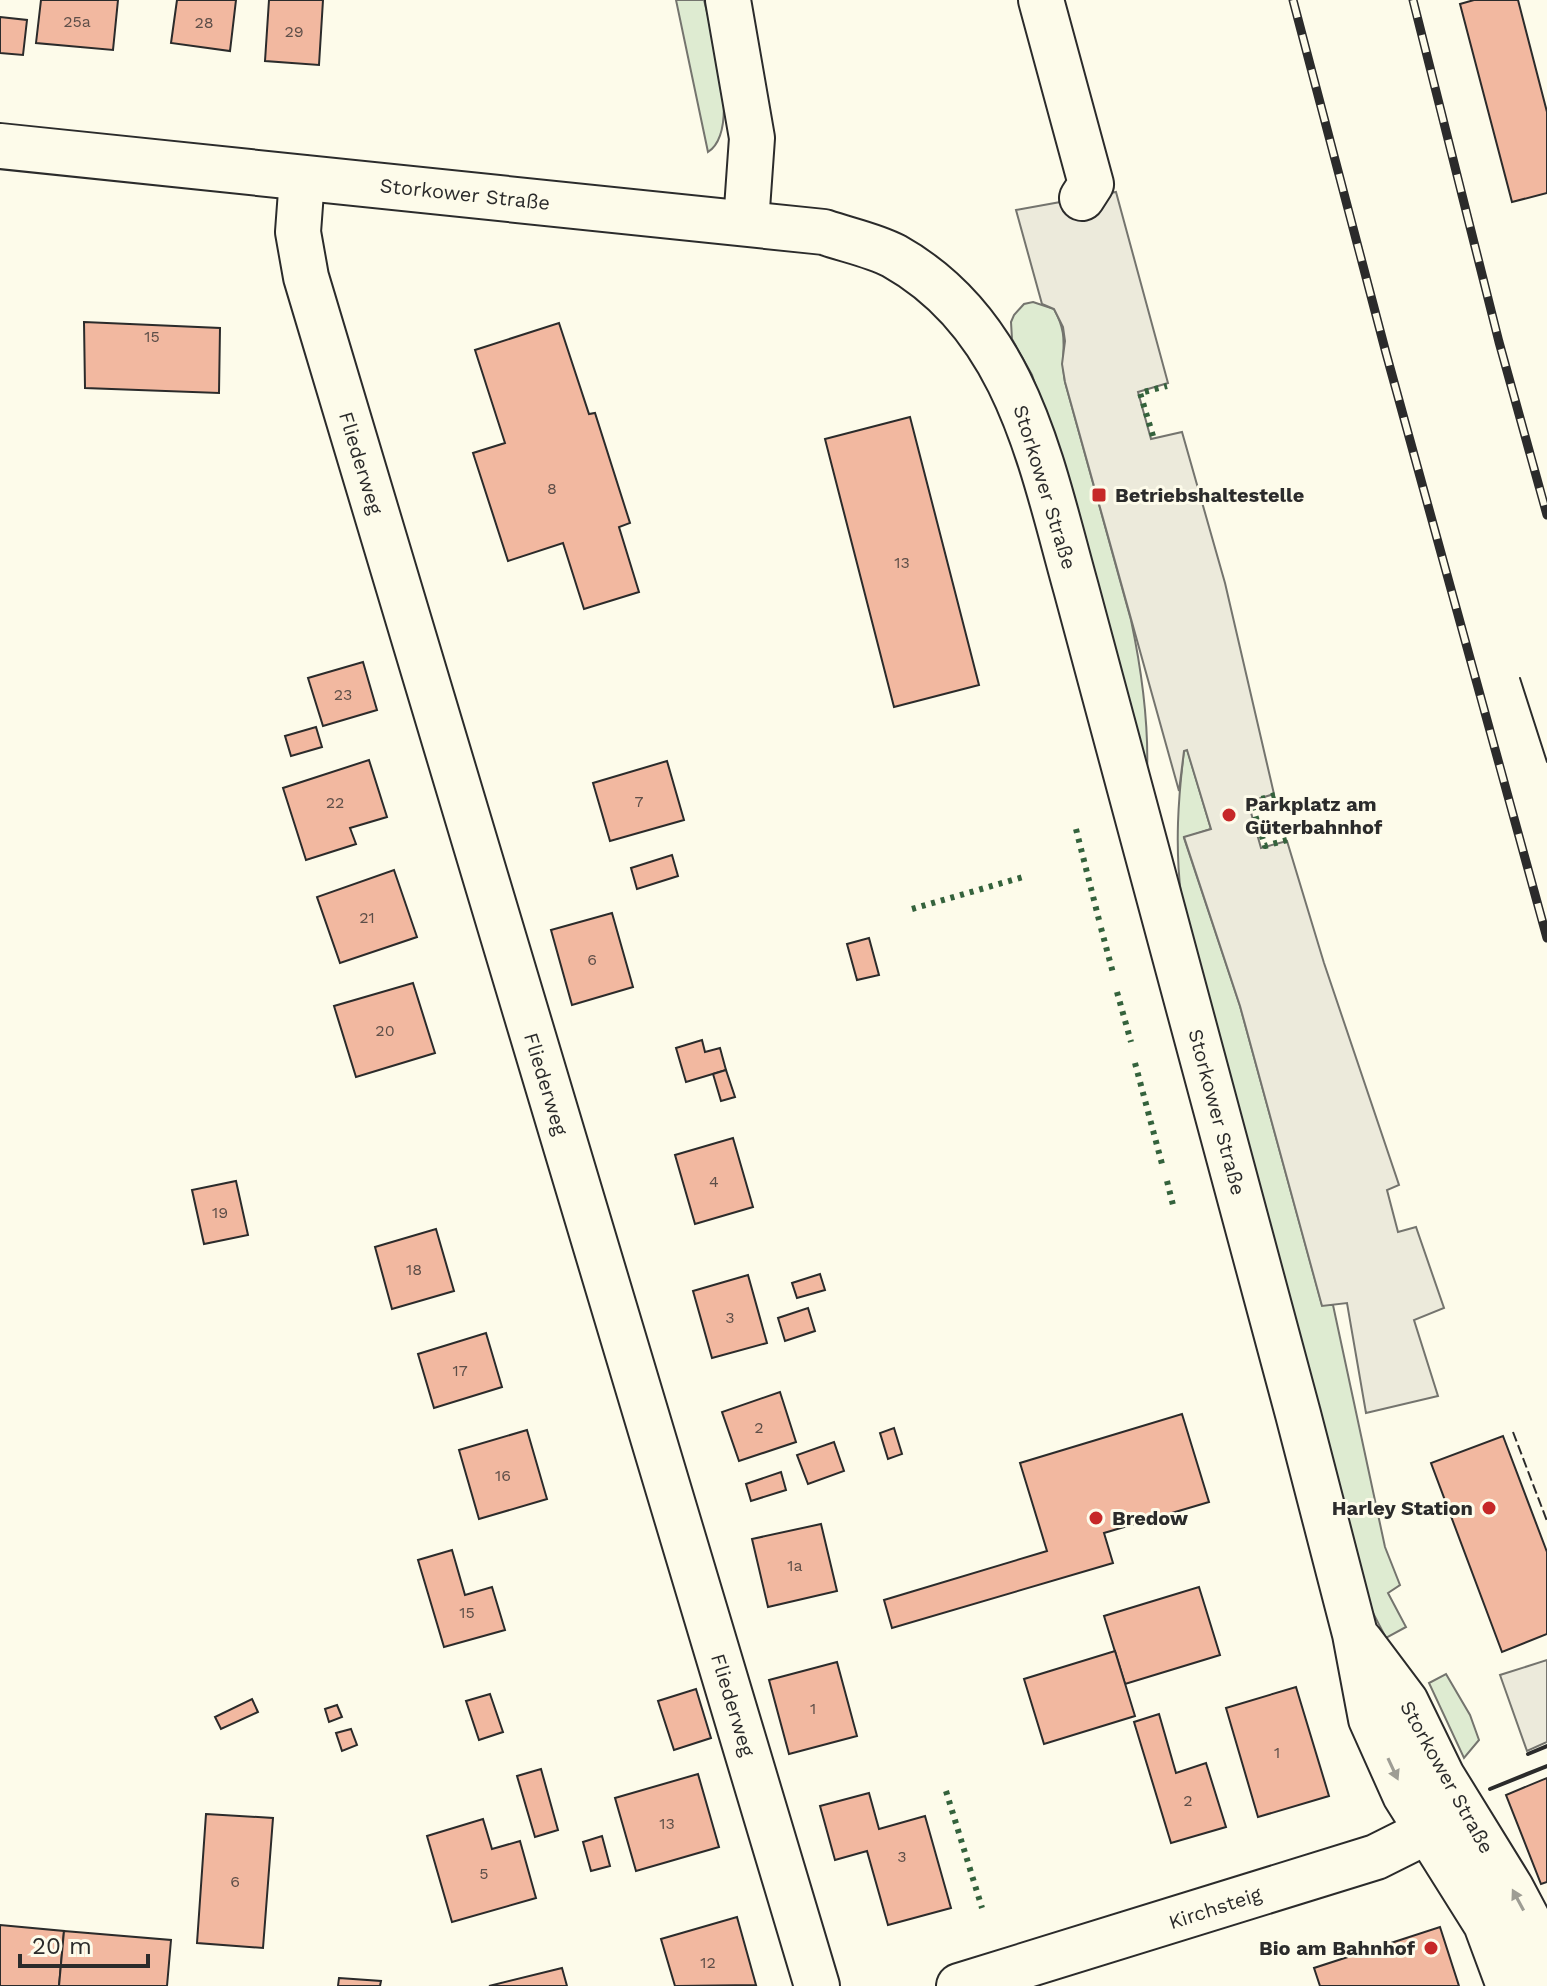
<svg xmlns="http://www.w3.org/2000/svg" width="1547" height="1986" font-family="'Work Sans',sans-serif">
	<style>
		.green { fill: #deebd1; stroke: #74746e; stroke-width: 2 }
		.parking { fill: #eceadb; stroke: #74746e; stroke-width: 2 }
		.building { fill: #f2b8a0; stroke: #2b2b2b; stroke-width: 2 }
		.lines { fill: none; stroke-linecap: round; stroke-linejoin: round }
		.minor-casing { stroke: #2b2b2b; stroke-width: 48 }
		.major-casing { stroke: #2b2b2b; stroke-width: 48 }
		.minor { stroke: #fdfbea; stroke-width: 44 }
		.major { stroke: #fdfbea; stroke-width: 44 }
		.tram { stroke: #2b2b2b; stroke-width: 2 }
		.rail-casing { stroke: #2b2b2b; stroke-width: 9 }
		.rail { stroke: #fdfbea; stroke-width: 6; stroke-dasharray: 18; stroke-linecap: butt }
		.hedge { stroke: #34623c; stroke-width: 6; stroke-dasharray: 4 6; stroke-linecap: butt }
		.fence { stroke: #2b2b2b; stroke-width: 2; stroke-dasharray: 10 4; stroke-linecap: butt }
		.wall { stroke: #2b2b2b; stroke-width: 4 }
		.oneway { fill: #9e9d94 }
		.poi-dot { fill: #c62828; stroke: #fdfbea; stroke-width: 3 }
		.labels { text-anchor: middle; dominant-baseline: central; stroke-width: 6; stroke-linejoin: round; paint-order: stroke }
		.number-label { font-size: 16px; fill: #5d4e48 }
		.street-label { font-size: 20px; fill: #2b2b2b; stroke: #fdfbea }
		.poi-label { font-size: 20px; font-weight: bold; fill: #2b2b2b; stroke: #fdfbea; text-anchor: start }
	</style>
	<rect width="100%" height="100%" fill="#fdfbea"/>
	<g class="green">
		<path d="M676,0h28c8,33 38,130 4,152z"/>
		<path d="M1033,302l21,7c17,31 5,41 11,73l66,238c11,52 18,102 16,155l-79,-291 -36,-109 -20,-36 -1,-17 3,-7 10,-11z"/>
		<path d="M1187,749l24,80 -27,9 56,168 82,299h11l52,242 15,38 -12,8 18,34 -20,11 -14,-27 -14,-39 -177,-677c-6,-49 -3,-95 3,-144z"/>
		<polygon points="1446,1674 1470,1715 1479,1740 1464,1758 1429,1683"/>
	</g>
	<g class="parking">
		<polygon points="1116,192 1168,383 1138,392 1151,439 1182,432 1225,583 1274,794 1248,802 1261,848 1287,841 1324,963 1399,1185 1387,1190 1398,1232 1416,1227 1444,1308 1414,1320 1438,1396 1366,1413 1347,1303 1322,1306 1240,1006 1184,837 1211,829 1187,750 1184,751 1179,791 1065,382 1062,364 1065,341 1063,327 1054,309 1042,304 1016,210"/>
		<polygon points="1547,1660 1547,1742 1527,1751 1500,1675"/>
	</g>
	<g class="building">
		<polygon points="41,0 118,0 113,50 36,43"/>
		<polygon points="177,0 236,0 230,51 171,43"/>
		<polygon points="269,0 323,0 319,65 265,61"/>
		<polygon points="1474,0 1518,0 1547,112 1547,193 1512,202 1460,4"/>
		<polygon points="0,17 27,20 23,55 0,53"/>
		<polygon points="84,322 220,328 219,393 85,388"/>
		<polygon points="559,323 589,414 595,413 630,523 619,527 639,592 584,609 563,543 508,561 473,453 505,443 475,350"/>
		<polygon points="910,417 979,685 894,707 825,439"/>
		<polygon points="363,662 377,710 323,726 308,678"/>
		<polygon points="316,727 322,747 291,756 285,736"/>
		<polygon points="369,760 387,817 350,828 356,844 306,860 283,788"/>
		<polygon points="667,761 684,820 610,841 593,783"/>
		<polygon points="672,855 678,876 637,889 631,868"/>
		<polygon points="394,870 417,937 340,963 317,897"/>
		<polygon points="612,913 633,987 572,1005 551,930"/>
		<polygon points="869,938 879,975 857,980 847,944"/>
		<polygon points="413,983 435,1053 356,1077 334,1006"/>
		<polygon points="702,1040 705,1052 720,1048 726,1070 686,1082 676,1048"/>
		<polygon points="726,1070 735,1097 721,1101 713,1074"/>
		<polygon points="733,1138 753,1207 695,1224 675,1155"/>
		<polygon points="236,1181 248,1235 204,1244 192,1190"/>
		<polygon points="436,1229 454,1291 392,1309 375,1247"/>
		<polygon points="820,1274 825,1290 797,1298 792,1283"/>
		<polygon points="748,1275 767,1343 712,1358 693,1291"/>
		<polygon points="808,1308 815,1331 785,1341 778,1318"/>
		<polygon points="486,1333 502,1387 434,1408 418,1354"/>
		<polygon points="780,1392 796,1442 739,1461 722,1412"/>
		<polygon points="1182,1414 1209,1502 1104,1533 1113,1563 892,1628 884,1600 1047,1551 1020,1463"/>
		<polygon points="894,1428 902,1454 888,1459 880,1433"/>
		<polygon points="527,1430 547,1499 479,1519 459,1450"/>
		<polygon points="1503,1436 1547,1552 1547,1634 1502,1652 1431,1463"/>
		<polygon points="834,1442 844,1471 808,1484 797,1455"/>
		<polygon points="781,1472 786,1490 751,1501 746,1484"/>
		<polygon points="821,1524 837,1591 768,1607 752,1539"/>
		<polygon points="452,1550 465,1595 492,1587 505,1630 444,1647 418,1560"/>
		<polygon points="1199,1587 1220,1655 1125,1684 1104,1616"/>
		<polygon points="1115,1651 1135,1716 1044,1744 1024,1679"/>
		<polygon points="837,1662 857,1736 789,1754 769,1680"/>
		<polygon points="1296,1687 1329,1796 1258,1817 1226,1708"/>
		<polygon points="696,1689 711,1738 674,1750 658,1701"/>
		<polygon points="490,1694 503,1732 479,1740 466,1701"/>
		<polygon points="252,1699 258,1712 221,1729 215,1717"/>
		<polygon points="337,1705 342,1717 329,1722 325,1709"/>
		<polygon points="1159,1714 1176,1773 1206,1763 1226,1827 1171,1843 1134,1722"/>
		<polygon points="351,1729 357,1745 342,1751 336,1733"/>
		<polygon points="541,1769 558,1830 535,1837 517,1776"/>
		<polygon points="698,1774 719,1847 636,1871 615,1798"/>
		<polygon points="1547,1778 1547,1882 1541,1884 1506,1795"/>
		<polygon points="869,1793 879,1829 925,1816 951,1908 888,1925 867,1851 835,1860 820,1806"/>
		<polygon points="206,1814 273,1818 263,1948 197,1943"/>
		<polygon points="483,1819 492,1849 520,1841 536,1898 452,1922 427,1836"/>
		<polygon points="602,1836 610,1866 591,1871 583,1842"/>
		<polygon points="737,1917 756,1985 675,1986 661,1939"/>
		<polygon points="0,1925 64,1931 59,1986 0,1986"/>
		<polygon points="1440,1927 1459,1986 1320,1986 1314,1968"/>
		<polygon points="64,1931 171,1940 167,1986 59,1986"/>
		<polygon points="562,1968 567,1986 489,1986"/>
		<polygon points="339,1978 381,1981 380,1986 338,1986"/>
	</g>
	<g class="lines">
		<defs>
			<g id="minor">
				<polyline points="728,0 752,138 746,223"/>
				<polyline points="1041,0 1091,184 1082,198"/>
				<polyline points="302,178 298,232 306,277 817,1986"/>
				<polyline points="959,1986 1376,1857 1426,1832 1460,1809"/>
			</g>
			<g id="major">
				<path d="M0,146l824,86c23,8 49,13 70,24 123,69 147,207 182,332l222,826 57,220 16,85 34,76 81,129 23,62"/>
				<polyline points="1361,1642 1406,1702 1442,1776 1511,1888 1529,1922 1547,1972"/>
			</g>
		</defs>
		<use href="#minor" class="minor-casing"/>
		<use href="#major" class="major-casing"/>
		<use href="#minor" class="minor"/>
		<use href="#major" class="major"/>
		<polyline class="tram" points="1520,678 1547,762"/>
		<defs>
			<g id="rail">
				<polyline points="1293,0 1386,353 1547,938"/>
				<polyline points="1413,0 1499,342 1547,515"/>
			</g>
		</defs>
		<use href="#rail" class="rail-casing"/>
		<use href="#rail" class="rail"/>
		<g class="hedge">
			<polyline points="1153,436 1140,393 1167,386"/>
			<polyline points="1275,795 1251,802 1265,846 1287,840"/>
			<polyline points="1076,829 1099,920"/>
			<polyline points="912,909 1023,877"/>
			<polyline points="1101,928 1113,973"/>
			<polyline points="1117,992 1131,1042"/>
			<polyline points="1135,1063 1162,1164"/>
			<polyline points="1167,1181 1174,1209"/>
			<polyline points="946,1791 982,1908"/>
		</g>
		<polyline class="fence" points="1513,1432 1547,1521"/>
		<g class="wall">
			<polyline points="1528,1754 1547,1746"/>
			<polyline points="1490,1789 1547,1766"/>
		</g>
	</g>
	<defs><path id="oneway-solid" d="M-6-.8H1V-3.2L6.5 0L1 3.2V.8H-6Z" transform="scale(2)"/></defs>
	<g class="oneway">
		<use href="#oneway-solid" transform="translate(1393 1769) rotate(65)"/>
		<use href="#oneway-solid" transform="translate(1518 1900) rotate(-118)"/>
	</g>
	<g class="poi-dot">
		<rect x="1091" y="487" width="16" height="16" rx="4"/>
		<circle cx="1229" cy="815" r="8"/>
		<circle cx="1489" cy="1508" r="8"/>
		<circle cx="1096" cy="1518" r="8"/>
		<circle cx="1431" cy="1948" r="8"/>
	</g>
	<g class="labels">
		<g class="number-label">
			<text x="77" y="21">25a</text>
			<text x="204" y="22">28</text>
			<text x="294" y="31">29</text>
			<text x="152" y="336">15</text>
			<text x="552" y="488">8</text>
			<text x="902" y="562">13</text>
			<text x="343" y="694">23</text>
			<text x="639" y="801">7</text>
			<text x="335" y="802">22</text>
			<text x="367" y="917">21</text>
			<text x="592" y="959">6</text>
			<text x="385" y="1030">20</text>
			<text x="714" y="1181">4</text>
			<text x="220" y="1212">19</text>
			<text x="414" y="1269">18</text>
			<text x="730" y="1317">3</text>
			<text x="460" y="1370">17</text>
			<text x="759" y="1427">2</text>
			<text x="503" y="1475">16</text>
			<text x="795" y="1565">1a</text>
			<text x="467" y="1612">15</text>
			<text x="813" y="1708">1</text>
			<text x="1277" y="1752">1</text>
			<text x="1188" y="1800">2</text>
			<text x="667" y="1823">13</text>
			<text x="902" y="1856">3</text>
			<text x="484" y="1873">5</text>
			<text x="235" y="1881">6</text>
			<text x="708" y="1962">12</text>
		</g>
		<g class="street-label">
			<text transform="translate(465 194) rotate(6)">Storkower Straße</text>
			<text transform="translate(361 463) rotate(73)">Fliederweg</text>
			<text transform="translate(1045 487) rotate(73)">Storkower Straße</text>
			<text transform="translate(546 1084) rotate(73)">Fliederweg</text>
			<text transform="translate(1217 1112) rotate(75)">Storkower Straße</text>
			<text transform="translate(733 1705) rotate(73)">Fliederweg</text>
			<text transform="translate(1447 1777) rotate(61)">Storkower Straße</text>
			<text transform="translate(1215 1908) rotate(-18)">Kirchsteig</text>
		</g>
		<g class="poi-label">
			<text x="1115" y="495">Betriebshaltestelle</text>
			<text x="1245" y="804">Parkplatz am<tspan x="1245" dy="23">Güterbahnhof</tspan></text>
			<text x="1473" y="1508" text-anchor="end">Harley Station</text>
			<text x="1112" y="1518">Bredow</text>
			<text x="1415" y="1948" text-anchor="end">Bio am Bahnhof</text>
		</g>
	</g>
	<path d="M20 1954v12h128v-12" fill="none" stroke="#2b2b2b" stroke-width="4"/>
	<text x="32" y="1954" font-size="24" fill="#2b2b2b" stroke="#fdfbea" stroke-width="6" paint-order="stroke">20 m</text>
</svg>
